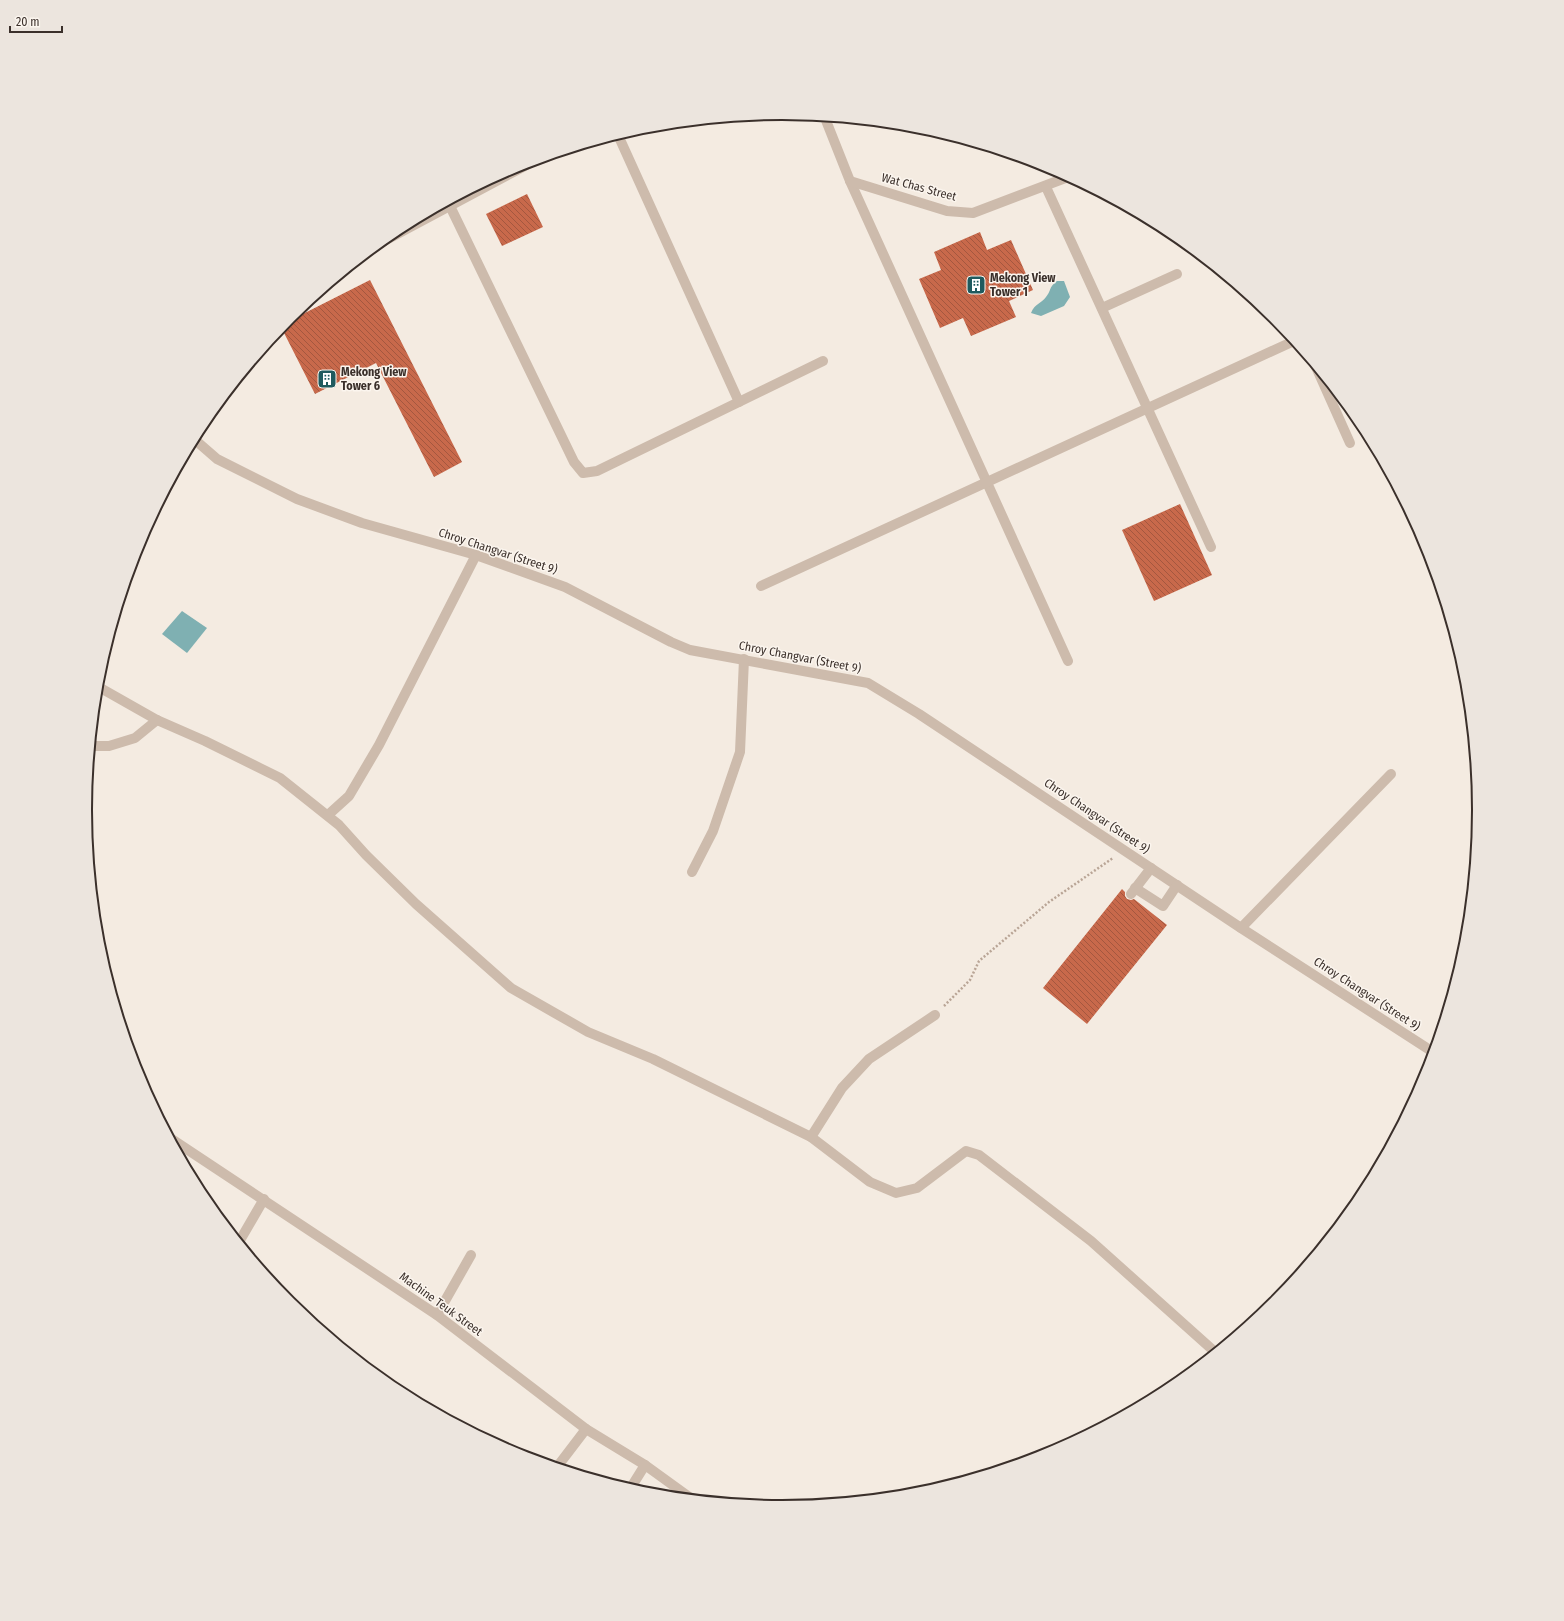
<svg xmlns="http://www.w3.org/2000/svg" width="1564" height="1621" font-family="'Fira Sans Condensed',sans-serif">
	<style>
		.water { fill: #7fb0b2 }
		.building { fill: url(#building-back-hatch) }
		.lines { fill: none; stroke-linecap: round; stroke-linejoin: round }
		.path { stroke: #b9a596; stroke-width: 2.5; stroke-dasharray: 2 2; stroke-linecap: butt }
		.minor { stroke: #cdbbac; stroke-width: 10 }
		.labels { text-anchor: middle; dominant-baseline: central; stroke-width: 3; stroke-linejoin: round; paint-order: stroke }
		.street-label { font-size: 12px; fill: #3b302b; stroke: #fbf5ee }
		.poi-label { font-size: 12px; font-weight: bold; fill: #3b302b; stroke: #fbf5ee; text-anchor: start }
		.rim { fill: none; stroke: #3b302b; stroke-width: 2 }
	</style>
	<defs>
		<pattern id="building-back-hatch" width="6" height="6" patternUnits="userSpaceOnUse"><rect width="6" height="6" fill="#c8694b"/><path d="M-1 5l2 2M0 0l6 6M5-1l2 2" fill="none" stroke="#a4573f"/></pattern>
	</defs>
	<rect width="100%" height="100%" fill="#f4ebe1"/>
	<g class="water">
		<path d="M1057,281h7l6,16 -6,9 -23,10 -10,-3c4,-10 10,-9 15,-16 6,-7 2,-9 11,-16z"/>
		<polygon points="182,611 207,628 187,653 162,634"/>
	</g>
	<g class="building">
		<polygon points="527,194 543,227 502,246 486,214"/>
		<polygon points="980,232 987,250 1011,240 1033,290 1009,301 1016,317 971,336 963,318 940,328 919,279 941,270 934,252"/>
		<polygon points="370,280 462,462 434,477 376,363 315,394 281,327 285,323"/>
		<polygon points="1180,504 1212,575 1154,601 1122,530"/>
		<polygon points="1122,889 1125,892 1125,896 1127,899 1131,900 1134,899 1167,925 1087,1024 1043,988"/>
	</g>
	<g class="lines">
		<polyline class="path" points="944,1006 970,980 979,961 1049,902 1113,858"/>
		<g class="minor">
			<polyline points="825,118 850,181 1068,661"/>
			<polyline points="618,135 739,402"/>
			<polyline points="850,181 947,211 973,213 1068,177"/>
			<polyline points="1046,187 1211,547"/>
			<polyline points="448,202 574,462 583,473 597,471 823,361"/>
			<polyline points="382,242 534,161"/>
			<polyline points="1102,308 1177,274"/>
			<polyline points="1316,367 1350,443"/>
			<polyline points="194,439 217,459 297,499 362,523 476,555 565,587 671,642 690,650 868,683 919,714 1241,928 1433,1052"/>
			<polyline points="761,586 1294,341"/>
			<polyline points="97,686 157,720 205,741 280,778 339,825 366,855 416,904 511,988 588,1032 653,1059 811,1137 870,1182 896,1193 917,1188 966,1151 979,1155 1091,1241 1215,1352"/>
			<polyline points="91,746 109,746 135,738 157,720"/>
			<polyline points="328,815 349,796 379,745 476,555"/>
			<polyline points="692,872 713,831 740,752 744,659"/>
			<polyline points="1135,888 1163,906 1177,885"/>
			<polyline points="1131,894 1151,868"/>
			<polyline points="1241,928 1391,774"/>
			<polyline points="811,1137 842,1088 869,1059 935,1015"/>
			<polyline points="170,1138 437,1315 586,1429 645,1465 692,1499"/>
			<polyline points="239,1242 264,1199"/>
			<polyline points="437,1315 471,1255"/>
			<polyline points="557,1467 586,1429"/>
			<polyline points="630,1489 645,1465"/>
		</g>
	</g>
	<defs>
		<symbol id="building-square" viewBox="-11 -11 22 22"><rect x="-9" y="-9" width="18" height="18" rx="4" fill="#1f5a5e" stroke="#fbf5ee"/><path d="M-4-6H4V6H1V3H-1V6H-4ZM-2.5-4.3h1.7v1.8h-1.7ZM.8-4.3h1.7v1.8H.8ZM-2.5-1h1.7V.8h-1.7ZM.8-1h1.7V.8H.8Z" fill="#fff"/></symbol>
	</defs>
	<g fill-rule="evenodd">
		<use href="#building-square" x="965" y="274" width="22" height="22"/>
		<use href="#building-square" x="316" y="368" width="22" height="22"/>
	</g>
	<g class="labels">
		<g class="street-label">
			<text transform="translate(919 187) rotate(15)">Wat Chas Street</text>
			<text transform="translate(498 551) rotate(18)">Chroy Changvar (Street 9)</text>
			<text transform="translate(800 657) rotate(11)">Chroy Changvar (Street 9)</text>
			<text transform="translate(1097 816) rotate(34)">Chroy Changvar (Street 9)</text>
			<text transform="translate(1367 994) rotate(33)">Chroy Changvar (Street 9)</text>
			<text transform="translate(441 1304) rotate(36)">Machine Teuk Street</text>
		</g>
		<g class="poi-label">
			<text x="990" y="278">Mekong View<tspan x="990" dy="14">Tower 1</tspan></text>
			<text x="341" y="372">Mekong View<tspan x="341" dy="14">Tower 6</tspan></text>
		</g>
	</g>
	<path d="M0 0H1564V1621H0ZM92 810a690 690 0 1 1 1380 0a690 690 0 1 1-1380 0Z" fill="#ece5de" fill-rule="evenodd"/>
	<path class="rim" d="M92 810a690 690 0 1 1 1380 0a690 690 0 1 1-1380 0Z"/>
	<path d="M10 26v6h52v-6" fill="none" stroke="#3b302b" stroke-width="2"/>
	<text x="16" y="26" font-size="12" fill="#3b302b" stroke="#fbf5ee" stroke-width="3" paint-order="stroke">20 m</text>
</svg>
